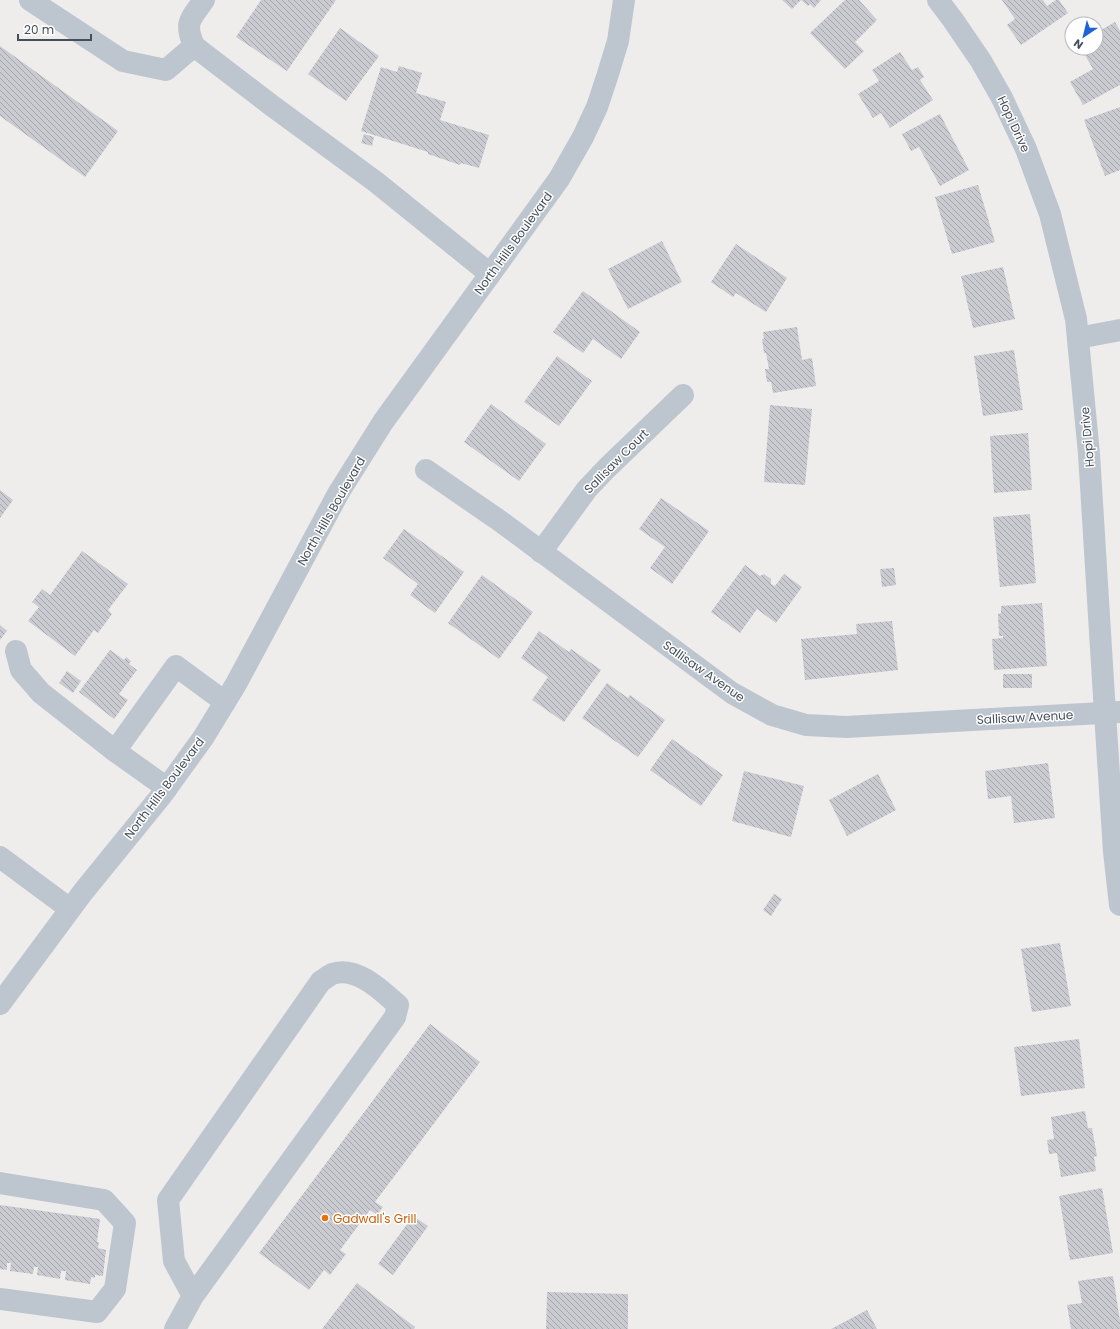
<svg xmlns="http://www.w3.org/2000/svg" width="1120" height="1329" font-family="Poppins,sans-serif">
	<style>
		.building { fill: url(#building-back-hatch) }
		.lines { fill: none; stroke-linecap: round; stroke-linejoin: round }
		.minor { stroke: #bdc6cf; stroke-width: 22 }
		.food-dot { fill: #e8710a; stroke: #fff; stroke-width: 1.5 }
		.labels { text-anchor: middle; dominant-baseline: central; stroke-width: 3; stroke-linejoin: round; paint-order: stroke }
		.street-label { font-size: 12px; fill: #454e59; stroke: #fff }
		.food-label { font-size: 12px; fill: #c56008; stroke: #fff; text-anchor: start }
	</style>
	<defs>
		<pattern id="building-back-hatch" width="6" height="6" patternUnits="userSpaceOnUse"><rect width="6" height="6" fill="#c9cbd1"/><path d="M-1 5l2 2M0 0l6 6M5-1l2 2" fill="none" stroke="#a5a7ad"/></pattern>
	</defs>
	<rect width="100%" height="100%" fill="#efecec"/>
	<g class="building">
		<polygon points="261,0 336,0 287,71 236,37"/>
		<polygon points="782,0 801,0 792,9"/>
		<polygon points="801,0 821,0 814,8 810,4 808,6"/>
		<polygon points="845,0 859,0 877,20 855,42 864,51 845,69 810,33"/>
		<polygon points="1002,0 1043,0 1047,6 1056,0 1059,0 1068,13 1021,45 1007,25 1015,19"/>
		<polygon points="1115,22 1120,31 1120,85 1083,105 1070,82 1093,69 1081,48 1096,48 1096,33"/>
		<polygon points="340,28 379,56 346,101 308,74"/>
		<polygon points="0,46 118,131 85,177 0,116"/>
		<polygon points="900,52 912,70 918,67 924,77 920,80 933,100 890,128 881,113 873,118 858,94 879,81 872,70"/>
		<polygon points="399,66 422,73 416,93 446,102 440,120 489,135 479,168 461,163 460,165 428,154 428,152 361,131 381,67 397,72"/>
		<polygon points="1120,107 1120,170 1105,176 1084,120"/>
		<polygon points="940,114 969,170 940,186 919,147 911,151 902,134"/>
		<polygon points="364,134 374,137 372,146 361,143"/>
		<polygon points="978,185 995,242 952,254 935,197"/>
		<polygon points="662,241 682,282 628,309 608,269"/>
		<polygon points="736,244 787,278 766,312 736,293 733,297 711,282"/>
		<polygon points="1003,267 1015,319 973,328 961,276"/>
		<polygon points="583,291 640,332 621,359 593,339 583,353 553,332"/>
		<polygon points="797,327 802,360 812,358 816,386 773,393 771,382 767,382 765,369 769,369 766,353 764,353 762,339 764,339 763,332"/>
		<polygon points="1014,350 1023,410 983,416 974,356"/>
		<polygon points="557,356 592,381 559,426 524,402"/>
		<polygon points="491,404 546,444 519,481 464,442"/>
		<polygon points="770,405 812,409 805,485 764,482"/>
		<polygon points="1028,433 1032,490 994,493 990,436"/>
		<polygon points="0,490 13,500 0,518"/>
		<polygon points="661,498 709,531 672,584 650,568 665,547 639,529"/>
		<polygon points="1030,514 1036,583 1000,587 993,517"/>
		<polygon points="404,529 464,572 435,613 410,595 418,584 383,558"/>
		<polygon points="82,551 128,584 108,610 112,614 98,633 94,630 75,656 28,621 39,607 32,602 42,589 50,595"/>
		<polygon points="745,565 760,576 764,574 771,579 771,584 775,586 784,574 802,587 776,623 757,609 740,633 711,612"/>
		<polygon points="894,568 896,585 882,587 880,569"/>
		<polygon points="482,575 533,612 499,659 448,623"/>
		<polygon points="1042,603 1047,666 994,670 992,639 1003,638 1003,636 999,636 998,614 1001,613 1001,606"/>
		<polygon points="892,621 898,670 805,680 801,639 857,634 856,624"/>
		<polygon points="0,625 7,631 0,640"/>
		<polygon points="539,631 569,652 571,649 601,670 564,722 532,700 548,677 521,658"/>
		<polygon points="110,650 124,660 126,657 131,661 129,664 137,670 119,694 128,700 114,719 79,692"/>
		<polygon points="67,671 81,681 73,693 59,683"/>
		<rect x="1003" y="674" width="29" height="14"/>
		<polygon points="607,683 628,698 630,695 665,720 638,757 582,718"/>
		<polygon points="672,739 723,775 701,806 650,770"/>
		<polygon points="1048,763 1055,818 1014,823 1011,796 988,799 985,771"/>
		<polygon points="744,771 804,786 791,837 732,821"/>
		<polygon points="878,774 896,810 847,836 829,800"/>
		<polygon points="774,894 782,899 771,916 763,910"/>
		<polygon points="1060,943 1071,1006 1032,1012 1021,949"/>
		<polygon points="430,1024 480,1062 375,1202 383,1207 377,1215 370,1210 340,1250 346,1254 330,1275 324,1270 309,1290 259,1253"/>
		<polygon points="1079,1039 1085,1088 1021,1096 1014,1047"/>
		<polygon points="1085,1111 1088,1128 1092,1128 1097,1156 1094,1157 1096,1171 1061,1177 1057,1153 1049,1154 1047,1140 1054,1139 1051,1117"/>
		<polygon points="1102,1188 1113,1253 1070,1260 1059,1196"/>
		<polygon points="0,1205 100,1219 97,1242 99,1242 98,1248 106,1250 103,1276 95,1275 95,1278 91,1277 90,1284 65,1280 66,1271 61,1271 60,1279 37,1275 38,1267 34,1267 33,1274 10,1271 11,1263 7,1263 7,1270 0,1269"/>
		<polygon points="413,1216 428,1226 393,1275 378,1264"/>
		<polygon points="1113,1276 1120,1321 1120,1329 1071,1329 1067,1305 1082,1303 1078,1281"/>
		<polygon points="357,1283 415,1327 414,1329 322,1329"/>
		<polygon points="547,1292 628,1294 628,1329 546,1329"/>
		<polygon points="867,1310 877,1329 831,1329"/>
	</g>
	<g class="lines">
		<g class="minor">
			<polyline points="30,0 123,61 166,70 194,46"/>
			<path d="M204,0c-14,20 -20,22 -10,46l77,59 105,77 114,92"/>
			<polyline points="938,0 953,20 981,61 1002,98 1026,149 1050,214 1076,319 1089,454 1105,713 1114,852 1120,905"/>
			<polyline points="1078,338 1120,330"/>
			<polyline points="426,470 500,521 732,693 772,715 806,725 846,727 1120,712"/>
			<polyline points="541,552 587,489 607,468 683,395"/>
			<polyline points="16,651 21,670 41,693 115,751 167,788"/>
			<polyline points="115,751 176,666 225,702"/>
			<polyline points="0,857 70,909"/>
			<polyline points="0,1004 83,892 161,796 203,738 236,684 339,492 383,422 559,179 583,137 597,107 607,77 618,41 624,0"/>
			<polyline points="0,1183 104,1200 125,1223 115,1289 97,1312 0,1299"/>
			<path d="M175,1329l18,-33 202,-279 3,-12c-16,-14 -42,-40 -66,-31 -4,2 -7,5 -11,7l-153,219 6,61 19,35"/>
		</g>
	</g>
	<circle class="food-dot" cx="325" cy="1218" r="4"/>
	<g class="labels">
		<g class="street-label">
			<text transform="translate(1014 124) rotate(65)">Hopi Drive</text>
			<text transform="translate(513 243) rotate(-54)">North Hills Boulevard</text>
			<text transform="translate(1087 437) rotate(-95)">Hopi Drive</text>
			<text transform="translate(616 461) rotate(-45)">Sallisaw Court</text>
			<text transform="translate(331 511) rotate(-60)">North Hills Boulevard</text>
			<text transform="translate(704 671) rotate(35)">Sallisaw Avenue</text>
			<text transform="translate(1025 717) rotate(-3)">Sallisaw Avenue</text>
			<text transform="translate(164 788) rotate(-53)">North Hills Boulevard</text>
		</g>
		<g class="food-label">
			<text x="333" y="1218">Gadwall's Grill</text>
		</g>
	</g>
	<g transform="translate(1084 36) rotate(215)"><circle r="19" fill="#ffffff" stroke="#b5b8bd"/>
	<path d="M0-3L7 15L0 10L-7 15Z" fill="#1d62d8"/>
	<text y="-6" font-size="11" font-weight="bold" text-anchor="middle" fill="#454e59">N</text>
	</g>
	<path d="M18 34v6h73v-6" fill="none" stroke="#454e59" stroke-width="2"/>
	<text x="24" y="34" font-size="12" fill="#454e59" stroke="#ffffff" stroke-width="3" paint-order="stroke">20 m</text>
</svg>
